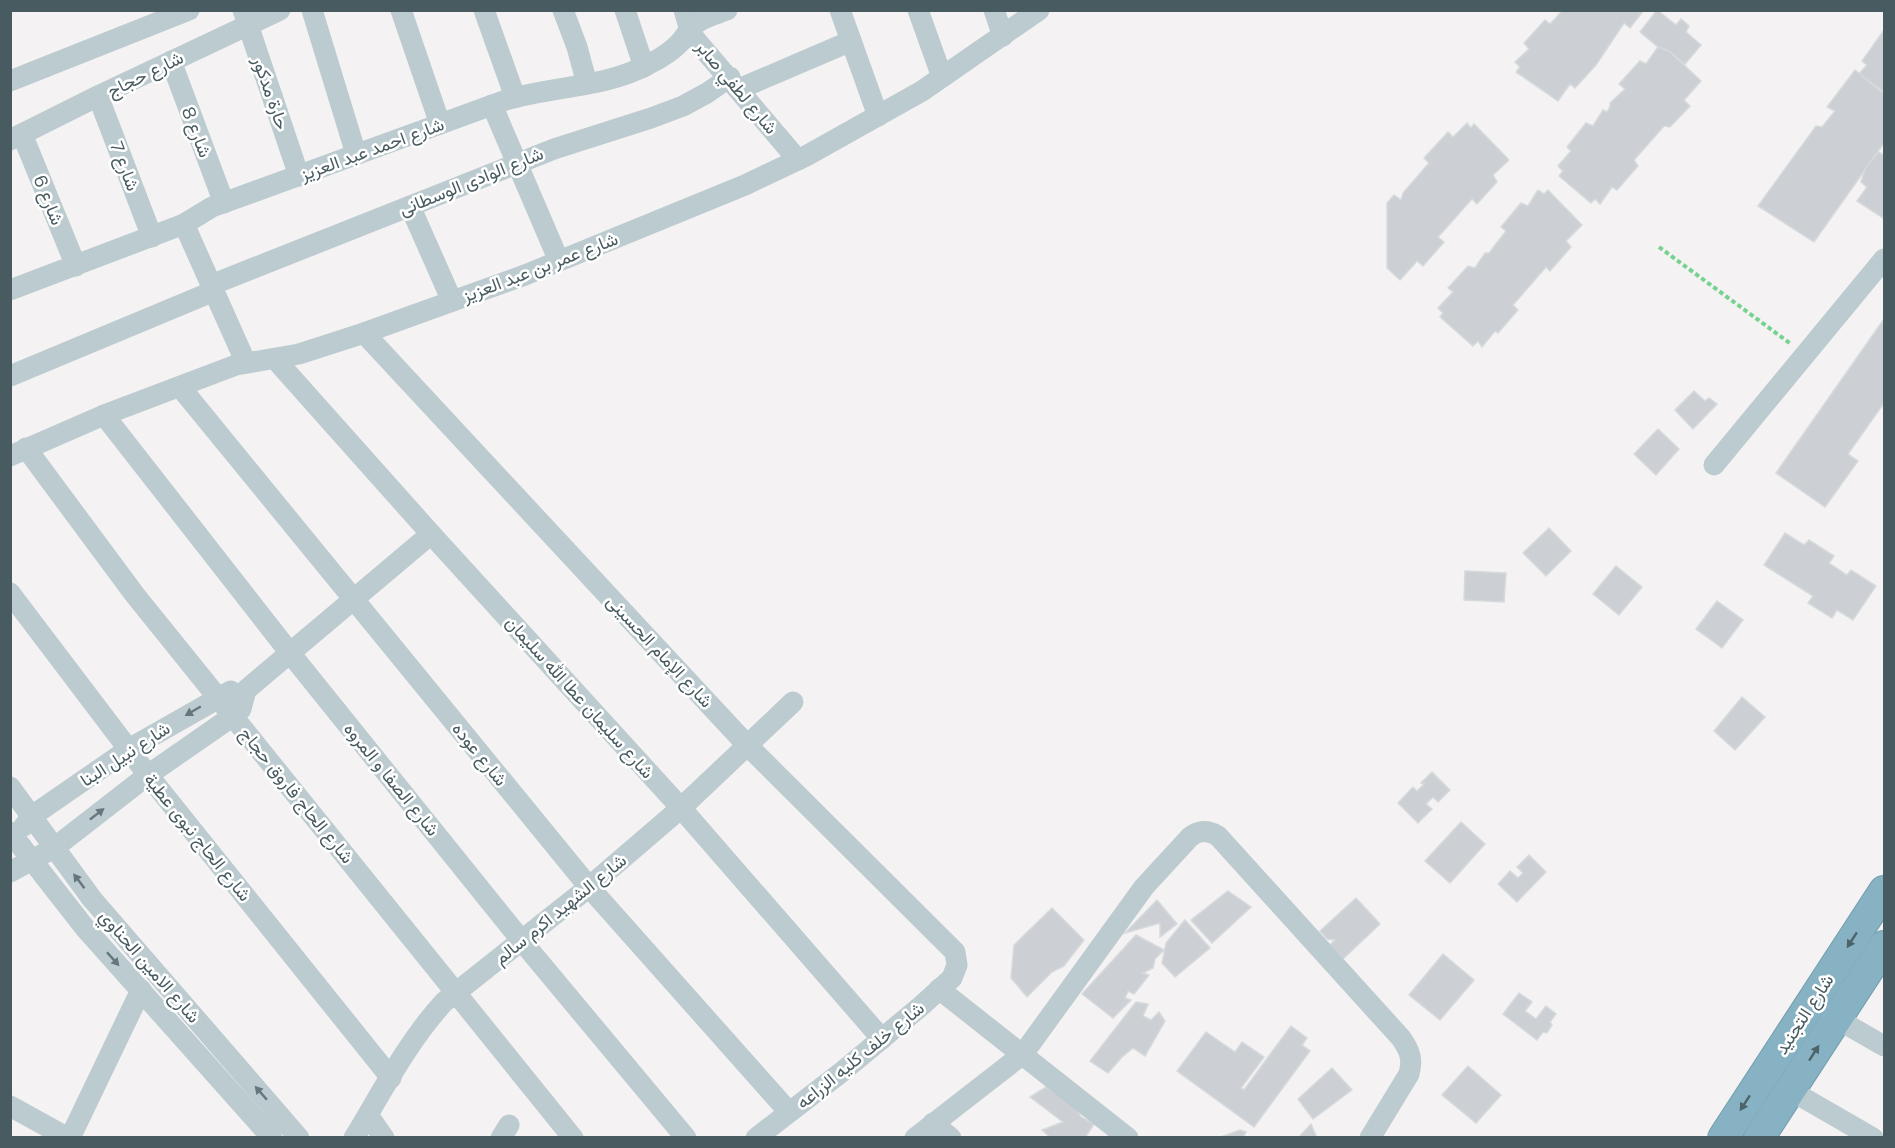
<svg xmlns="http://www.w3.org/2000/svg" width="1895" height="1148" font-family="'Space Grotesk',Vazirmatn,sans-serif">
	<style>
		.building { fill: #ccd0d4; stroke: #d6dadd; stroke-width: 1.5 }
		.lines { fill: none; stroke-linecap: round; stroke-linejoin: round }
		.highway-casing { stroke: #729daf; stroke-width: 32 }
		.path { stroke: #75d38f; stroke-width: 4; stroke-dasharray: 4.5 3; stroke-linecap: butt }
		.minor { stroke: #bccbcf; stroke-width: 21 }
		.highway { stroke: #87b2c3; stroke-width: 30 }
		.oneway { fill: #65777c }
		.oneway2 { fill: #4e646b }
		.labels { text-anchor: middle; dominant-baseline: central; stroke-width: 5; stroke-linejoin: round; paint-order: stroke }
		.street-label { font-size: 18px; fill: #485b61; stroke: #fff }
	</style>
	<rect width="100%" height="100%" fill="#f4f2f2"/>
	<g class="building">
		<polygon points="1563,10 1644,10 1630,28 1624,23 1596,65 1575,88 1570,84 1558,101 1516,72 1520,67 1515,62 1529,49 1524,43 1545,20 1550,24"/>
		<polygon points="1657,10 1676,25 1681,19 1689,26 1686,32 1701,45 1685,64 1669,51 1658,47 1640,32"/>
		<polygon points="1884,30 1884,92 1859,74 1867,65 1862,61"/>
		<polygon points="1658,47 1669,51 1701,81 1684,100 1690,106 1670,127 1664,126 1634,160 1638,166 1617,190 1612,187 1600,204 1595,199 1591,203 1559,176 1563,171 1558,166 1571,151 1567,147 1586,123 1593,126 1603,110 1607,112 1610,107 1610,103 1625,89 1619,84 1640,61 1646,64"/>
		<polygon points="1855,70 1884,94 1884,143 1814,242 1758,206 1816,126 1822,127 1835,111 1827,107"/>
		<polygon points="1467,123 1471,128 1474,124 1509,160 1493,175 1497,182 1477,204 1472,199 1438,237 1444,242 1423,266 1417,261 1400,280 1387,268 1387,203 1394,195 1401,200 1403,193 1429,163 1424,158 1448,132 1453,137"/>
		<polygon points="1878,152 1884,155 1884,216 1883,218 1857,201 1867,187 1861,182 1865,169"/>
		<polygon points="1538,190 1544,194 1548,190 1582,225 1566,241 1571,247 1550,271 1546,267 1513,305 1518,310 1498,333 1495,331 1482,347 1478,341 1473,346 1440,317 1443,313 1438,308 1453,292 1448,288 1468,266 1475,268 1485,253 1489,253 1506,231 1501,227 1521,203 1528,206"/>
		<polygon points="1884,319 1884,403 1848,454 1858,461 1825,507 1776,473"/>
		<polygon points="1694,391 1705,401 1709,398 1717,404 1693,429 1675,410"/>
		<polygon points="1658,429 1679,449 1656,475 1634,454"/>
		<polygon points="1549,528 1571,551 1546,576 1523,553"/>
		<polygon points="1785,533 1804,545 1809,540 1834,556 1829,563 1847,575 1851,570 1876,586 1853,620 1837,610 1832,618 1808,603 1813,596 1764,565"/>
		<polygon points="1616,566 1642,587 1619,615 1593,594"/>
		<polygon points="1465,571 1506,573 1504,602 1464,600"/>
		<polygon points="1717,601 1743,620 1722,648 1696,629"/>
		<polygon points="1742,697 1765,717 1735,750 1714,731"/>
		<polygon points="1432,772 1450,790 1438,802 1433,797 1426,804 1432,809 1418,823 1398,803 1413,787 1417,791 1424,784 1421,783"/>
		<polygon points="1461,822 1485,844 1450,883 1425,861"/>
		<polygon points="1529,855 1546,872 1517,902 1498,884 1510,871 1518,878 1523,873 1517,867"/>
		<polygon points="1228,891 1251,907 1212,943 1191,920"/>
		<polygon points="1356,898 1380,924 1343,959 1330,945 1335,940 1327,939 1320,931"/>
		<polygon points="1157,900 1177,924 1160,937 1160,923 1125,933"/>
		<polygon points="1052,908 1084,940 1064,966 1052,972 1027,997 1011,978 1014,945"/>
		<polygon points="1185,920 1210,948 1175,977 1162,963 1166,943"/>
		<polygon points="1136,935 1164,950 1155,959 1153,968 1143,973 1149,975 1134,994 1128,991 1125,998 1131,1000 1113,1018 1082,994"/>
		<polygon points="1443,954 1474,980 1440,1020 1409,995"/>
		<polygon points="1519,993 1532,1002 1525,1011 1536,1019 1546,1006 1556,1014 1550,1022 1552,1025 1547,1033 1543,1032 1537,1040 1503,1014"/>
		<polygon points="1136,1002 1148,1004 1143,1016 1151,1020 1159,1012 1165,1021 1145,1056 1133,1048 1122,1057 1108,1073 1090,1061"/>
		<polygon points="1291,1026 1307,1038 1302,1045 1310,1051 1254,1127 1177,1071 1206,1032 1235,1052 1242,1042 1264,1057 1241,1088 1244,1090"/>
		<polygon points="1468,1066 1501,1095 1476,1123 1442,1095"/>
		<polygon points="1332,1068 1352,1090 1313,1119 1298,1099"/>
		<polygon points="1046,1087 1075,1107 1081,1117 1094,1124 1085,1138 1051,1138 1042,1130 1063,1122 1030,1097"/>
		<polygon points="1311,1124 1317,1138 1298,1138"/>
		<polygon points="1240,1130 1246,1132 1243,1138 1218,1138"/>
	</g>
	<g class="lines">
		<defs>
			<g id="highway">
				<polyline points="1723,1138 1884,891"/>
				<polyline points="1759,1138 1884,946"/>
			</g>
		</defs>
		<use href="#highway" class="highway-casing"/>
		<polyline class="path" points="1659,247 1791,344"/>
		<g class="minor">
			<polyline points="243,10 299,176"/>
			<polyline points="312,10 356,154"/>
			<polyline points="401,10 440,124"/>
			<polyline points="484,10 515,97"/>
			<polyline points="563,10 577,47 587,84"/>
			<polyline points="625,10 644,67"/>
			<polyline points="684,10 690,30 695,39 798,160"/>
			<polyline points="840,10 878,116"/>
			<polyline points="918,10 942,77"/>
			<polyline points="994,10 1003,36"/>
			<polyline points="171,61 224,203"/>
			<polyline points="10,81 189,10"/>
			<polyline points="739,89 851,41"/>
			<polyline points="98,96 152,237"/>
			<polyline points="492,105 559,261"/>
			<polyline points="22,134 76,266"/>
			<polyline points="10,140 98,96 280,10"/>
			<polyline points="410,206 452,301"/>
			<polyline points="184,224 246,363"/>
			<polyline points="211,285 554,149 651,118 683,106 707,93 730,77"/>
			<path d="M10,290l174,-66 28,-17 294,-107c47,-14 99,-12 143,-36 11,-5 26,-15 33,-24 4,-5 7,-11 12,-15 9,-8 22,-11 33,-15"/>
			<polyline points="364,333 747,745 955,952 957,965 952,978 921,1006 843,1071 756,1138"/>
			<polyline points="275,359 431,534 681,808 882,1039"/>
			<polyline points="10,376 214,291"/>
			<polyline points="181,388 589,887 789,1112"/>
			<polyline points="104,415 290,653 521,940 686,1138"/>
			<polyline points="26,448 135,595 573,1138"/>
			<polyline points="10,456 104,415 236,365 299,354 364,333 525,275 745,185 806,156 922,91 1039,10"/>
			<polyline points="1714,465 1884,259"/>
			<polyline points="10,593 148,775 391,1078"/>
			<polyline points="10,787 92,899 299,1138"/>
			<polyline points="24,826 32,816 129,749 231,691"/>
			<polyline points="10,832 85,928 272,1138"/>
			<polyline points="10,872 54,848 148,775 233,716 241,709 246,690 431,534"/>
			<polyline points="939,989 1128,1138"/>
			<polyline points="1837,1019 1884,1046"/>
			<polyline points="1790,1090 1873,1138"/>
			<polyline points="10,1106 68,1138"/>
			<polyline points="368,1115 384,1138"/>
			<polyline points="933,1123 951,1138"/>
			<polyline points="70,1138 141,990"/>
			<path d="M354,1138c28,-46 54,-97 90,-136l145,-115 92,-79 112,-106"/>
			<polyline points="501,1138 509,1125"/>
			<path d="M915,1138l108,-84 121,-167 46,-50c9,-7 18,-7 28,-1l183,202c9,13 12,21 8,36l-39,64"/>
		</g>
		<use href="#highway" class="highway"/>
	</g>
	<defs><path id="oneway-solid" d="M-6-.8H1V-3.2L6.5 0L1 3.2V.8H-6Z" transform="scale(1.5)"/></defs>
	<g class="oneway">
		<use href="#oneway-solid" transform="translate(193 711) rotate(150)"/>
		<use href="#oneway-solid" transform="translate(97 814) rotate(-38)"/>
		<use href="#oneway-solid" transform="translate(79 881) rotate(-127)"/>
		<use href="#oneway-solid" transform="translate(113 959) rotate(48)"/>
		<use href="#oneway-solid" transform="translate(261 1093) rotate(-131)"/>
	</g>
	<g class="oneway2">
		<use href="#oneway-solid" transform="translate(1852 940) rotate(123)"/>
		<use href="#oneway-solid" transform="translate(1814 1053) rotate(-57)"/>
		<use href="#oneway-solid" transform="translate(1745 1103) rotate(123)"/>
	</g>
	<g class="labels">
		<g class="street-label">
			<text transform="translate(145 74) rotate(-26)">شارع حجاج</text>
			<text transform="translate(737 87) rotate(50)">شارع لطفي صابر</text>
			<text transform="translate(271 93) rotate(71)">حارة مدكور</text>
			<text transform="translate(197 132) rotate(69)">شارع 8</text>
			<text transform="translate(372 149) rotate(-20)">شارع احمد عبد العزيز</text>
			<text transform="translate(125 166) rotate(69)">شارع 7</text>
			<text transform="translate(471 181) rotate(-22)">شارع الوادى الوسطانى</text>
			<text transform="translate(49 200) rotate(68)">شارع 6</text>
			<text transform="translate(540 267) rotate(-21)">شارع عمر بن عبد العزيز</text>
			<text transform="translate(660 651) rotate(47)">شارع الإمام الحسينى</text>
			<text transform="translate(580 697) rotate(48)">شارع سليمان عطا الله سليمان</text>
			<text transform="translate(125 754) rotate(-33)">شارع نبيل البنا</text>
			<text transform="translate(480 754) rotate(51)">شارع عوده</text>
			<text transform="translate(392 779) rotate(51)">شارع الصفا و المروه</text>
			<text transform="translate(297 795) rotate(51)">شارع الحاج فاروق حجاج</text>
			<text transform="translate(198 837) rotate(51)">شارع الحاج نبوى عطية</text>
			<text transform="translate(560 909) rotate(-39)">شارع الشهيد اكرم سالم</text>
			<text transform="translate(150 966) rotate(49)">شارع الامين الحناوي</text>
			<text transform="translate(1804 1014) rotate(-57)">شارع التجنيد</text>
			<text transform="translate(860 1055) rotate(-39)">شارع خلف كليه الزراعه</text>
		</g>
	</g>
	<rect width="1895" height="1148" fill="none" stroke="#485b61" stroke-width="24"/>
</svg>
